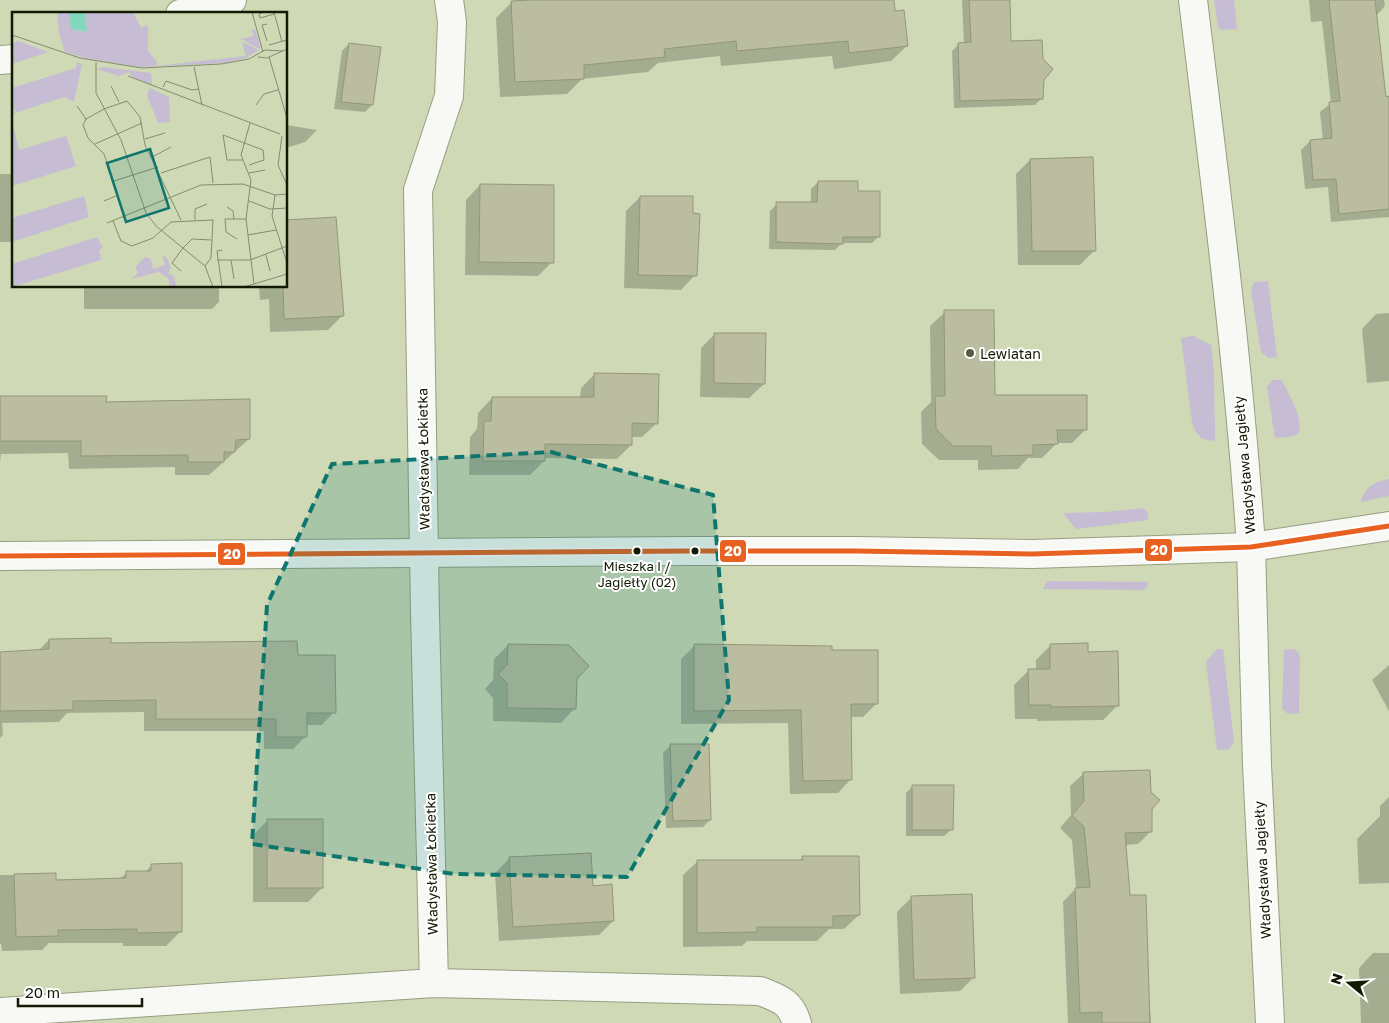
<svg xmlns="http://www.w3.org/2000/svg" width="1389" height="1023" font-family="'Golos Text',sans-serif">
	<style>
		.green { fill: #c6bcd3 }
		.shadow { fill: #0003 }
		.building { fill: #bbbda1; stroke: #93967a }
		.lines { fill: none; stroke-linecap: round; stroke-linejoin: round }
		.street-casing { stroke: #969e82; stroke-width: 30 }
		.secondary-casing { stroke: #969e82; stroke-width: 30 }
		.street { stroke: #f8f9f4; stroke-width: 28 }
		.secondary { stroke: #f8f9f4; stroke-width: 28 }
		.bus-1-casing { stroke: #fff; stroke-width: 9 }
		.bus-1 { stroke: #e76120; stroke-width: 5 }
		.marked { fill: #0f766e; fill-opacity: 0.2; stroke: #0f766e; stroke-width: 4; stroke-dasharray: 10 6; stroke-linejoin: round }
		.poi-dot { fill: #555c41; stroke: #fff; stroke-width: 2 }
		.bus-dot { fill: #131902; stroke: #fff; stroke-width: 2 }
		.labels { text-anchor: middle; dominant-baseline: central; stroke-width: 4; stroke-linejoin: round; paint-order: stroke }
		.bus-label { font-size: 13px; fill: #131902; stroke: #fff }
		.poi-label { font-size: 14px; fill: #131902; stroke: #fff; text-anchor: start }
		.street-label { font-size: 14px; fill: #131902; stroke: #fff }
		.inset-road { fill: none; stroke: #848c6e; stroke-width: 1 }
		.view { fill: #0f766e; fill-opacity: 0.15; stroke: #0f766e; stroke-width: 2.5 }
		.inset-edge { fill: none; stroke: #131902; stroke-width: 2.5 }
		.line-badge { stroke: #fff; stroke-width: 2 }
		.badge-label { font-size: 14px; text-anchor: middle; font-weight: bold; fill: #fff }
	</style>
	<rect width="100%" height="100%" fill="#cfd9b6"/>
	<g class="green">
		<polygon points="1214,0 1234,0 1237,29 1221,30 1218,27"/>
		<polygon points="1268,281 1277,357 1269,358 1261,352 1251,291 1254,282"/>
		<polygon points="1193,336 1211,345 1214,372 1215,441 1202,439 1194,429 1192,422 1181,338"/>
		<path d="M1272,380h10c7,16 21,35 17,53l-5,3 -19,2 -8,-51z"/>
		<path d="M1389,479v17l-28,6c3,-15 13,-20 28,-23z"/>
		<polygon points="1143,508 1148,513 1148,520 1076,529 1063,513 1105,512"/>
		<polygon points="1047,581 1148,582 1147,587 1143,590 1043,589"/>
		<polygon points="1218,649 1223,649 1234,742 1229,749 1217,750 1206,662 1213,653"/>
		<polygon points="1294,649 1298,652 1300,657 1299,713 1288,714 1282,708 1284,650"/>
	</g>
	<g class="shadow">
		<polygon points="559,0 894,0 895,12 907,46 891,61 834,69 832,56 721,66 720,56 658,63 648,72 582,79 567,94 500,97 496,18 512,2"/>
		<polygon points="962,0 1008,0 1010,42 1043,80 1042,98 1035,105 954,108 952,51 959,44 964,44"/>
		<polygon points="1309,0 1384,0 1385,6 1376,16 1385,98 1389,98 1389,217 1331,222 1328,187 1305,189 1301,150 1310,141 1323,140 1320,112 1331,103 1322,21 1311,22"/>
		<polygon points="349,44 372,105 365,112 334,109 342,51"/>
		<polygon points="286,125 317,130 305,142 286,148"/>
		<polygon points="1030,160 1095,250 1080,265 1018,265 1016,174"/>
		<rect x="0" y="174" width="14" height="68"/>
		<polygon points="818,182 857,192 879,236 872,243 842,243 835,250 769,249 770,211 777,204 811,204 811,189"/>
		<polygon points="480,185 552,262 538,276 465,275 466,200"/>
		<polygon points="640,197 695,275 681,290 624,288 626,211"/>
		<polygon points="84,286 219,286 219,302 212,309 84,309"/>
		<polygon points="259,286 286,286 343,315 328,330 270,332 269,299 260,300"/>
		<polygon points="945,312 994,397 1086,429 1072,443 1057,443 1042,458 1028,458 1018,469 978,470 978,460 939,460 922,444 921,412 931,402 930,326"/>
		<polygon points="1389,313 1389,381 1367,383 1362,329 1376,314"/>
		<polygon points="715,334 764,384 749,398 700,397 701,348"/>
		<polygon points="595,374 657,423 642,437 631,437 631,445 617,459 544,458 544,461 530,475 469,475 470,437 477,429 478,413 492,398 580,398 581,388"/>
		<polygon points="0,397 105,403 249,439 209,475 175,475 175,467 69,469 68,453 1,454 0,462"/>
		<polygon points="49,640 297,657 334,712 322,725 305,725 306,736 293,749 264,749 264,731 144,731 144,712 67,713 59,722 2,723 3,735 0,738 0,654 38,651"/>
		<polygon points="508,645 576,679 575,708 561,723 493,721 493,698 485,689 493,680 494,659"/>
		<polygon points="695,645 831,651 877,703 863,717 850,717 851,779 838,793 790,794 788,723 681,724 681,659"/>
		<polygon points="1051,645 1087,653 1118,705 1103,720 1037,721 1037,719 1015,719 1014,685 1029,670 1036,670 1036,660"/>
		<polygon points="1389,665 1389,711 1372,680"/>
		<polygon points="670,746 710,820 703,827 666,828 663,753"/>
		<polygon points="1083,774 1150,809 1151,831 1138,844 1125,845 1128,897 1148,1010 1150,1010 1151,1023 1068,1023 1063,902 1076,888 1072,840 1060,828 1071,815 1070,786"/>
		<polygon points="913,786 952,829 944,836 906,836 906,793"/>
		<polygon points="1389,797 1389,883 1359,884 1357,839 1380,816 1380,806"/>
		<polygon points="268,820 322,888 308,902 253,902 253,835"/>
		<polygon points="803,857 859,915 844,929 829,929 817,941 747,941 742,946 683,947 683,875 698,861 799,861"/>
		<polygon points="510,858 591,887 613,921 599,935 499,941 495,873"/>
		<polygon points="152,865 181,931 166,946 123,946 123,943 49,943 42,950 2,951 1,944 0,944 0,875 55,875 55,882 119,880 126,873 144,873"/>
		<polygon points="912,897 974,977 960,991 900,994 897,912"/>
		<polygon points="1373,953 1389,953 1389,1023 1361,1023 1359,968"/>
	</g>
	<g class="building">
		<polygon points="532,0 894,0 895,11 904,10 908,46 849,53 848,41 737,51 736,41 664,49 665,57 584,65 584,79 515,82 511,1"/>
		<polygon points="969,0 1010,0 1011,41 1042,40 1043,59 1053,69 1044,80 1043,99 960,101 958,43 971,42"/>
		<polygon points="1329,0 1375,0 1386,97 1389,96 1389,209 1339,214 1336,179 1313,180 1310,140 1332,138 1329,102 1340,101"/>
		<polygon points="349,43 381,47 373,105 341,102"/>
		<polygon points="1093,157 1096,251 1032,251 1030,159"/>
		<polygon points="818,181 858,181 858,191 880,191 880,237 843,237 843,244 776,242 776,202 817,202"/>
		<polygon points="480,184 554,185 554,263 479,262"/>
		<polygon points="640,196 693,196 693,213 700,214 697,276 638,275"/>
		<polygon points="336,217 344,316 284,319 283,286 286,286 286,220"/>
		<polygon points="944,310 994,310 995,395 1087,395 1087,430 1057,430 1058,444 1033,445 1033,455 992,456 991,446 953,446 936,429 935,396 945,396"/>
		<polygon points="714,333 766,333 765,384 714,383"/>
		<polygon points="594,373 659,374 658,424 632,423 632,445 545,444 545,461 483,461 484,421 491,421 492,397 594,397"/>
		<polygon points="0,396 107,396 106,402 250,399 250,439 236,440 235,452 224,452 224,462 188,462 188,455 81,456 81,441 0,441"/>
		<polygon points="111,638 111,643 297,641 298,655 335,655 336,713 307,713 307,737 276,737 276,719 156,719 156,700 73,701 73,710 0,711 0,652 49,649 49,639"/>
		<polygon points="1088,643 1088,652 1118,651 1119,706 1051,707 1051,705 1029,705 1028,669 1050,669 1050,644"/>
		<polygon points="508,644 569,645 589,666 577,679 576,709 507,708 507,683 498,674 507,665"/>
		<polygon points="694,644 832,646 832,650 878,650 878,704 851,704 852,780 803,781 801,710 694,711"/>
		<polygon points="670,744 709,744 711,820 673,821"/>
		<polygon points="1150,770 1151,792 1160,800 1152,809 1152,832 1125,833 1130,895 1146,895 1150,1023 1102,1023 1102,1012 1080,1013 1075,888 1090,887 1084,827 1072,815 1084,801 1083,772"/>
		<polygon points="912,785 954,785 953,830 912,830"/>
		<rect x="267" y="819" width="56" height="69"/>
		<polygon points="591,853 593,886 612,884 614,921 513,927 509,857"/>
		<polygon points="802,856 859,856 860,915 833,916 833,927 757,927 757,932 697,933 697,860 803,860"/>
		<polygon points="182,863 182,932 137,933 137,929 58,930 58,936 16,937 14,874 56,873 56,880 126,878 126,871 151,871 151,864"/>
		<polygon points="972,894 975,978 914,980 911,896"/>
	</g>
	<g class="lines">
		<defs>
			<g id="street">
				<polyline points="180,14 232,0"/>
				<polyline points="0,60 14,59"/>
				<polyline points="1251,547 1257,765 1270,1023"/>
				<polyline points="434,983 425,614 418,190 449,96 452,22 449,0"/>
				<path d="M0,1012l434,-29 326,8c20,8 30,10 37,32"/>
			</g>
			<g id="secondary">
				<path d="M1193,0c22,182 46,364 58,547"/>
				<polyline points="0,556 690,551 856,551 1032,554 1251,547 1389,526"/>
			</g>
		</defs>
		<use href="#street" class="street-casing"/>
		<use href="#secondary" class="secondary-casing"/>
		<use href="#street" class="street"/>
		<use href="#secondary" class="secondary"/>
		<defs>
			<polyline id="bus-1" points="0,556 690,551 856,551 1032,554 1251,547 1389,526"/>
		</defs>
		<use href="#bus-1" class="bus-1-casing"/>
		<use href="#bus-1" class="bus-1"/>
	</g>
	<path class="marked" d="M551,452l162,43 16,205 -102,177 -173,-3 -202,-30 15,-239 65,-141z"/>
	<circle class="poi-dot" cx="970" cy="353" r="5"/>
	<g class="bus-dot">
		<circle cx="637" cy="551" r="4.5"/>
		<circle cx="695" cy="551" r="4.5"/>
	</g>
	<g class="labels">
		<g class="bus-label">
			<text x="637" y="566">Mieszka I /<tspan x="637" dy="16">Jagiełły (02)</tspan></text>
		</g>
		<g class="poi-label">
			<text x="980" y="353">Lewiatan</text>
		</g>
		<g class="street-label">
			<text transform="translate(423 459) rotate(-91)">Władysława Łokietka</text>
			<text transform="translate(1244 465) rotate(-95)">Władysława Jagiełły</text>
			<text transform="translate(431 864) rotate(-91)">Władysława Łokietka</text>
			<text transform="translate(1262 870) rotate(-93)">Władysława Jagiełły</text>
		</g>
	</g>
	<g transform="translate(12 12)">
		<rect width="275" height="275" fill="#cfd9b6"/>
		<path d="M45,0h12l2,17 16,3 -2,-20h48l8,16 6,-3 1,3v23l9,11 -1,4 90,-10 -4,-14 17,8 -13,8 -22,5 -84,4 -55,-9 -20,-6 -6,-19zM243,17l6,19 -2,1 -18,-10 13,-3 -3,-6zM6,29l30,11 -36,12v-20zM65,50l5,2 -8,38 -10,-5 -52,17 5,-4 -5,1v-23l64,-20zM90,55l49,6 1,12 -20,-8 -3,-5 -10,4 -23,-7zM138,76l19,9 1,25 -12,1 -11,-28zM0,108l7,30 47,-14 10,30 -64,20zM72,184l5,21 -77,25v-24zM85,225l6,11 -4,2 2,10 -89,27v-23zM150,243l5,3 4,10 -3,5 5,2 4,12h-7l-2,-9 -9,-6 -28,7 7,-6 -3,-6 10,-10 6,2 2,10 12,-4z" fill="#c6bcd3"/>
		<path d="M57,0h16l2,20 -16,-3z" fill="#84d7bf"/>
		<path class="inset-road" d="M240,0l11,40M252,0l-5,2 1,4 14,-4M262,0l8,30M255,12l-5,1 5,16M0,23l68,23 62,10 79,-4 28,-5 16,-9 18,1M257,33l18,-5M246,45l9,1 20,-9M257,45l18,61M84,50v31l25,47 25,73 10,13 49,40 8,21M182,55l8,38M116,64l152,58M99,74l8,16M151,75l3,-6 26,9 7,-1M244,93l8,-11 14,-4M65,94l9,13M238,111l-9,32 10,25 -5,39 8,65M270,124l-4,29 9,20M133,127l20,-6M83,132l47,-21M140,145l19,-10M231,148h-16l-4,-25 40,15 1,10 -15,5M149,161l49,-16 3,26M237,161l16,-3M102,169l44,-14M263,183l-3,21 15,47M92,189l14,-6 -14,-41 -16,-16 -5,-13 3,-6 18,-10 23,-8 13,16 5,28 36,75M237,189l21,8 17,-1M215,195l6,4 1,8M183,208v-11l12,-5M101,209l8,20 11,5 21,-8 18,-16 42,-2 -2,38 -6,8M95,211l94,-38 42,-1 32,11 12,-1M236,223l28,-5M225,227l-11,-7 -1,-13h21M171,236l9,-9 19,1M254,243l4,16M205,248h33l37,-14M219,248l3,19M169,259l-9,-8 11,-15M210,275l-5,-36 5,-1M232,275l43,-13"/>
		<path class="view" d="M138,137l19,59 -43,14 -19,-59z"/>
		<rect width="275" height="275" class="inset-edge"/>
	</g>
	<g class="line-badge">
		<rect x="1144" y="538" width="29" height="24" rx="5" fill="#e76120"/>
		<rect x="719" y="539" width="28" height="24" rx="5" fill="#e76120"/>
		<rect x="217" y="542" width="29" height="24" rx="5" fill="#e76120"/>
	</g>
	<g class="badge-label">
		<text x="1159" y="555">20</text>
		<text x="733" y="556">20</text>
		<text x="232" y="559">20</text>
	</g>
	<g transform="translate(1349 983) rotate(288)" stroke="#ffffff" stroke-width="4" paint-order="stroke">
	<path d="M0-4L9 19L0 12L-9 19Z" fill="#131902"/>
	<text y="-8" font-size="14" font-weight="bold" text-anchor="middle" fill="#131902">N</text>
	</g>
	<path d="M18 998v8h124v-8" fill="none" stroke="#131902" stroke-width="2.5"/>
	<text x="25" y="998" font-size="15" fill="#131902" stroke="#ffffff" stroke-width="4" paint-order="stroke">20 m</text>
</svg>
